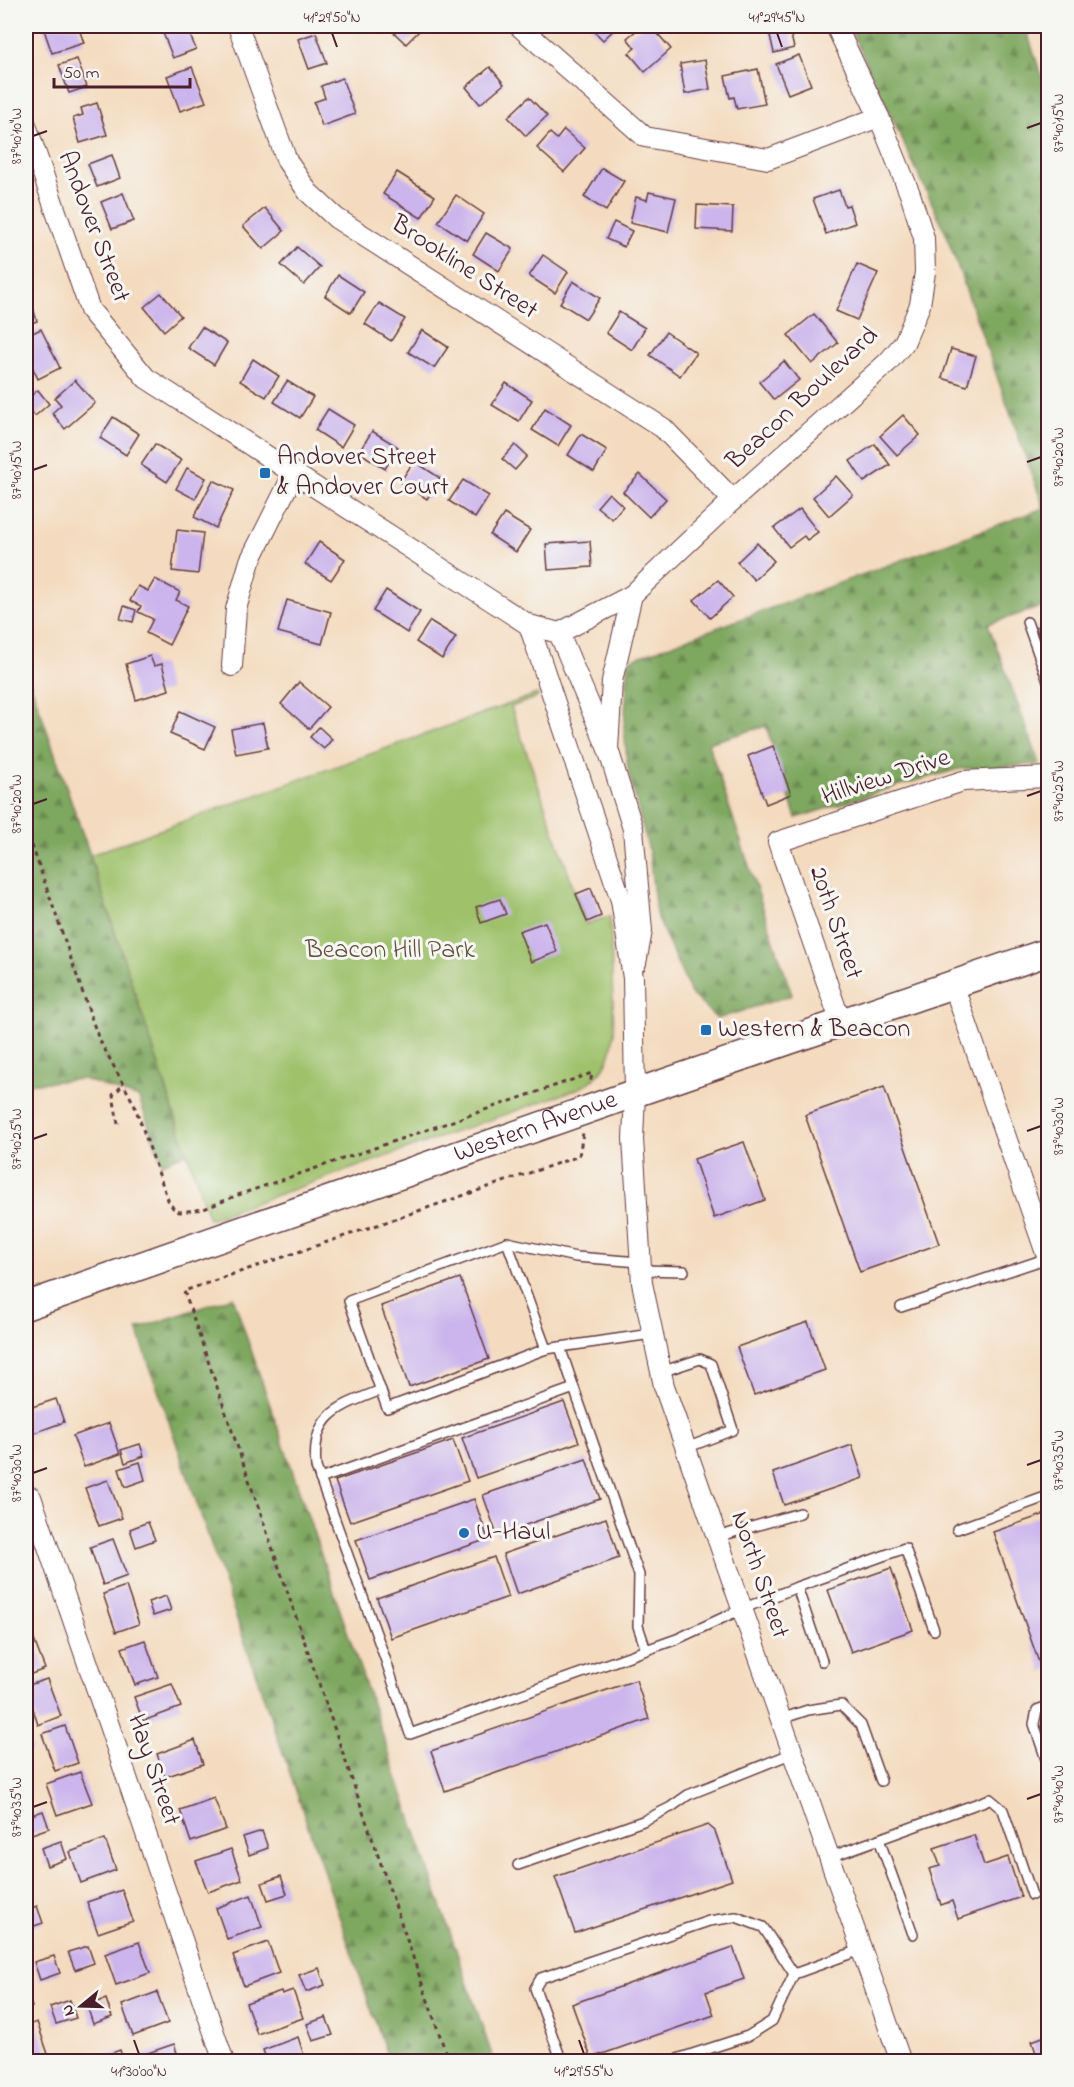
<svg xmlns="http://www.w3.org/2000/svg" width="1074" height="2087" font-family="'Indie Flower',sans-serif">
	<style>
		.forest { fill: url(#forest-firs); stroke: #646345; stroke-width: 1.5 }
		.park { fill: #9ec16b; stroke: #74704b; stroke-width: 1.5 }
		.building { fill: #ccb5ec }
		.lines { fill: none; stroke-linecap: round; stroke-linejoin: round }
		.lane-casing { stroke: #643b41; stroke-width: 12 }
		.street-casing { stroke: #643b41; stroke-width: 22 }
		.secondary-casing { stroke: #643b41; stroke-width: 30 }
		.path { stroke: #643b41; stroke-width: 3; stroke-dasharray: 4.5 4.5; stroke-linecap: butt }
		.lane { stroke: #fff; stroke-width: 9 }
		.street { stroke: #fff; stroke-width: 20 }
		.secondary { stroke: #fff; stroke-width: 27 }
		.ticks { fill: none; stroke: #4a1f2b; stroke-width: 2 }
		.poi-dot { fill: #1f6fb2; stroke: #f6f6f2; stroke-width: 2 }
		.labels { text-anchor: middle; dominant-baseline: central; stroke-width: 6; stroke-linejoin: round; paint-order: stroke }
		.street-label { font-size: 26px; fill: #4a1f2b; stroke: #f6f6f2 }
		.poi-label { font-size: 26px; fill: #4a1f2b; stroke: #f6f6f2; text-anchor: start }
		.park-label { font-size: 26px; fill: #63503e; stroke: #f6f6f2 }
		.neatline { fill: none; stroke: #4a1f2b; stroke-width: 2 }
		.ticks-label { font-size: 15px; text-anchor: middle; fill: #4a1f2b }
	</style>
	<defs>
		<pattern id="forest-firs" width="22" height="20" patternUnits="userSpaceOnUse" patternTransform="scale(1.5)"><rect width="22" height="20" fill="#7ea75f"/><path d="M5 1l3.5 6h-7zM16 11l3.5 6h-7z" fill="#69874f"/></pattern>
	</defs>
	<rect width="100%" height="100%" fill="#f6f6f2"/>
	<filter id="ink" filterUnits="userSpaceOnUse"><feTurbulence type="fractalNoise" baseFrequency=".0167" numOctaves="2"/><feDisplacementMap in="SourceGraphic" scale="12" xChannelSelector="R" yChannelSelector="G"/><feConvolveMatrix kernelMatrix="1 2 1 2 8 2 1 2 1" color-interpolation-filters="sRGB"/></filter>
	<filter id="wash" filterUnits="userSpaceOnUse"><feTurbulence type="fractalNoise" baseFrequency=".008" numOctaves="4" result="noise"/><feDisplacementMap in="SourceGraphic" scale="24" xChannelSelector="R" yChannelSelector="G"/><feGaussianBlur stdDeviation="1.35" result="paint"/><feColorMatrix in="noise" values="0 0 0 0 0 0 0 0 0 0 0 0 0 0 0 0 0 1.4 0 .05"/><feComposite in="paint" operator="in"/></filter>
	<g filter="url(#wash)">
		<rect width="100%" height="100%" fill="#f4dbbf"/>
		<g class="forest">
			<polygon points="849,26 1025,26 1048,96 1048,605 988,624 1040,764 959,769 897,786 796,818 766,726 708,743 792,995 717,1019 691,994 656,914 649,851 628,770 624,728 629,660 1044,508 945,231"/>
			<polygon points="26,670 90,855 187,1153 162,1163 139,1098 83,1079 26,1084"/>
			<polygon points="233,1297 494,2061 389,2061 137,1329"/>
		</g>
		<path class="park" d="M537,694l1,3 -27,10 75,217 24,-8 4,117c-3,28 -9,41 -34,55l-371,131 -119,-364z"/>
		<g id="blocks">
			<g class="building">
				<polygon points="47,26 78,26 84,43 52,53 43,27"/>
				<polygon points="181,26 186,26 196,49 173,58 163,33"/>
				<polygon points="387,26 424,26 406,44"/>
				<polygon points="589,26 618,26 603,40"/>
				<polygon points="642,26 651,26 671,49 645,72 629,53 635,48 627,38"/>
				<polygon points="789,27 794,48 774,53 769,31"/>
				<polygon points="316,33 327,63 309,69 298,39"/>
				<polygon points="799,55 811,85 788,94 776,64"/>
				<polygon points="77,59 87,87 69,93 59,65"/>
				<polygon points="705,60 710,89 685,94 680,64"/>
				<polygon points="192,67 206,102 180,111 167,76"/>
				<polygon points="490,67 504,84 480,104 466,87"/>
				<polygon points="758,69 765,104 737,109 734,97 730,98 725,76"/>
				<polygon points="342,78 355,114 322,126 314,102 325,98 321,86"/>
				<polygon points="529,97 547,116 526,136 508,117"/>
				<polygon points="97,103 107,135 80,143 73,118 83,115 81,108"/>
				<polygon points="564,130 585,148 564,172 537,148 550,133 557,139"/>
				<polygon points="112,155 120,178 97,187 88,164"/>
				<polygon points="602,168 624,181 606,211 584,197"/>
				<polygon points="397,172 435,196 421,218 383,194"/>
				<polygon points="839,190 845,206 849,205 855,223 826,234 813,199"/>
				<polygon points="649,192 676,198 668,232 630,223 636,197 647,200"/>
				<polygon points="123,193 134,221 112,229 101,202"/>
				<polygon points="456,195 484,214 467,241 438,222"/>
				<polygon points="697,205 733,207 732,231 696,229"/>
				<polygon points="265,208 284,231 263,249 243,226"/>
				<polygon points="614,222 632,231 624,247 606,239"/>
				<polygon points="486,233 513,249 499,271 473,254"/>
				<polygon points="297,247 320,267 304,285 281,265"/>
				<polygon points="543,255 568,272 555,293 529,276"/>
				<polygon points="857,264 878,273 857,320 836,311"/>
				<polygon points="338,275 364,292 351,313 325,296"/>
				<polygon points="573,281 600,298 586,319 560,303"/>
				<polygon points="26,285 37,321 26,325"/>
				<polygon points="161,293 181,316 164,331 144,307"/>
				<polygon points="379,303 405,319 391,341 365,324"/>
				<polygon points="619,312 645,328 632,350 606,333"/>
				<polygon points="814,314 838,343 812,364 788,335"/>
				<polygon points="202,327 227,343 214,365 188,348"/>
				<polygon points="41,329 60,368 38,379 26,353 26,336"/>
				<polygon points="422,330 448,347 434,368 408,352"/>
				<polygon points="666,332 696,353 680,376 650,355"/>
				<polygon points="951,349 976,356 967,386 942,378"/>
				<polygon points="253,359 279,376 266,397 240,381"/>
				<polygon points="784,361 799,380 774,400 759,382"/>
				<polygon points="75,380 95,403 65,429 52,413 61,405 55,398"/>
				<polygon points="287,381 313,397 300,418 274,402"/>
				<polygon points="506,383 532,400 519,421 492,405"/>
				<polygon points="38,390 49,404 35,416 26,405 26,400"/>
				<polygon points="545,408 571,425 558,446 532,430"/>
				<polygon points="328,409 354,425 341,447 315,430"/>
				<polygon points="903,415 920,435 897,455 880,436"/>
				<polygon points="113,417 139,434 126,455 100,438"/>
				<polygon points="372,431 398,447 385,469 359,452"/>
				<polygon points="581,434 607,450 594,472 568,455"/>
				<polygon points="155,444 181,460 167,482 141,465"/>
				<polygon points="875,444 890,465 864,482 850,461"/>
				<polygon points="515,445 527,456 515,470 502,459"/>
				<polygon points="414,461 440,478 427,499 400,482"/>
				<polygon points="187,468 206,478 195,499 176,489"/>
				<polygon points="640,474 666,499 649,517 623,492"/>
				<polygon points="836,476 853,495 829,516 813,497"/>
				<polygon points="213,480 234,490 216,528 194,517"/>
				<polygon points="463,480 489,496 475,518 449,501"/>
				<polygon points="609,493 623,506 612,519 597,507"/>
				<polygon points="800,509 818,532 807,540 804,536 789,547 774,528"/>
				<polygon points="504,514 530,530 516,552 490,535"/>
				<polygon points="177,530 203,533 198,574 172,571"/>
				<polygon points="590,541 592,567 548,570 546,544"/>
				<polygon points="319,542 345,559 331,580 305,564"/>
				<polygon points="757,543 774,561 754,580 737,562"/>
				<polygon points="155,579 180,592 176,600 188,606 169,645 146,633 153,619 138,612 141,606 130,601 138,586 148,591"/>
				<polygon points="718,580 733,597 710,618 694,600"/>
				<polygon points="386,590 420,612 407,633 373,611"/>
				<polygon points="287,600 331,612 322,644 278,632"/>
				<polygon points="124,606 136,610 133,622 120,619"/>
				<polygon points="430,621 456,637 442,659 416,642"/>
				<polygon points="1048,623 1048,663 1036,627"/>
				<polygon points="150,656 154,666 162,664 169,690 136,700 126,664"/>
				<polygon points="299,682 328,707 309,729 281,704"/>
				<polygon points="180,711 215,727 205,749 170,734"/>
				<polygon points="263,723 268,748 236,754 231,729"/>
				<polygon points="319,727 332,739 324,749 310,737"/>
				<polygon points="773,746 791,794 766,804 748,756"/>
				<polygon points="591,888 601,916 587,922 576,894"/>
				<polygon points="500,899 506,914 481,923 476,907"/>
				<polygon points="545,922 557,952 531,962 519,931"/>
				<polygon points="884,1087 939,1244 860,1272 805,1115"/>
				<polygon points="744,1142 765,1200 714,1218 694,1159"/>
				<polygon points="460,1278 489,1359 409,1387 381,1306"/>
				<polygon points="808,1322 825,1370 754,1395 737,1347"/>
				<polygon points="56,1399 64,1422 26,1436 26,1409"/>
				<polygon points="564,1402 579,1442 476,1478 462,1438"/>
				<polygon points="109,1423 120,1454 84,1467 73,1436"/>
				<polygon points="453,1440 468,1481 350,1522 335,1481"/>
				<polygon points="140,1444 144,1456 125,1463 121,1450"/>
				<polygon points="852,1445 863,1478 784,1505 773,1473"/>
				<polygon points="586,1459 600,1499 497,1535 483,1495"/>
				<polygon points="140,1462 145,1480 125,1487 119,1469"/>
				<polygon points="108,1480 122,1518 99,1526 85,1488"/>
				<polygon points="474,1499 488,1539 370,1580 356,1540"/>
				<polygon points="1048,1513 1048,1669 1042,1671 993,1532"/>
				<polygon points="606,1518 619,1558 517,1594 503,1554"/>
				<polygon points="148,1522 155,1540 136,1547 130,1529"/>
				<polygon points="113,1539 127,1576 103,1585 90,1547"/>
				<polygon points="494,1557 508,1597 391,1638 377,1598"/>
				<polygon points="891,1568 913,1630 851,1652 828,1590"/>
				<polygon points="126,1586 139,1624 116,1632 103,1594"/>
				<polygon points="166,1596 171,1610 153,1616 148,1602"/>
				<polygon points="31,1632 45,1669 26,1676 26,1634"/>
				<polygon points="145,1640 158,1677 135,1685 122,1648"/>
				<polygon points="47,1679 61,1716 38,1725 26,1686"/>
				<polygon points="636,1680 649,1719 445,1791 431,1751"/>
				<polygon points="172,1684 181,1707 143,1721 134,1697"/>
				<polygon points="65,1726 78,1763 55,1771 42,1734"/>
				<polygon points="26,1737 27,1737 32,1750 26,1753"/>
				<polygon points="195,1740 203,1764 165,1777 157,1754"/>
				<polygon points="80,1772 92,1803 57,1815 46,1784"/>
				<polygon points="214,1798 226,1829 191,1842 180,1810"/>
				<polygon points="43,1811 49,1828 29,1835 26,1817"/>
				<polygon points="708,1825 715,1831 732,1880 575,1933 555,1877"/>
				<polygon points="262,1831 268,1848 249,1855 243,1837"/>
				<polygon points="974,1835 984,1865 1008,1857 1021,1897 958,1919 952,1901 941,1905 929,1869 940,1866 934,1848"/>
				<polygon points="105,1839 116,1870 81,1883 70,1852"/>
				<polygon points="61,1841 67,1859 47,1866 41,1848"/>
				<polygon points="231,1849 242,1880 208,1892 196,1861"/>
				<polygon points="281,1876 287,1894 268,1900 262,1883"/>
				<polygon points="122,1890 133,1921 98,1933 87,1902"/>
				<polygon points="251,1895 262,1927 227,1939 216,1908"/>
				<polygon points="37,1906 43,1923 26,1929 26,1910"/>
				<polygon points="139,1942 150,1973 116,1985 105,1954"/>
				<polygon points="268,1942 279,1973 244,1986 233,1955"/>
				<polygon points="88,1946 94,1963 75,1970 68,1952"/>
				<polygon points="733,1947 744,1979 706,1992 714,2015 591,2058 572,2004"/>
				<polygon points="54,1956 60,1973 40,1980 34,1962"/>
				<polygon points="319,1968 325,1985 306,1992 299,1975"/>
				<polygon points="26,1990 32,2007 26,2009"/>
				<polygon points="293,1990 303,2018 257,2034 246,2003 281,1991 282,1994"/>
				<polygon points="157,1992 168,2023 133,2036 122,2005"/>
				<polygon points="106,1999 112,2017 93,2024 87,2006"/>
				<polygon points="70,2000 76,2018 56,2024 50,2007"/>
				<polygon points="326,2017 333,2035 313,2041 307,2024"/>
				<polygon points="37,2022 48,2054 26,2061 26,2026"/>
				<polygon points="1048,2035 1048,2062 1039,2062 1032,2041"/>
				<polygon points="298,2037 306,2062 267,2062 263,2050"/>
				<polygon points="174,2044 180,2062 141,2062 139,2056"/>
				<polygon points="120,2050 124,2062 102,2062 101,2057"/>
				<polygon points="87,2052 90,2062 69,2062 67,2057"/>
			</g>
		</g>
	</g>
	<g filter="url(#ink)">
		<use href="#blocks" fill-opacity="0" stroke="#643b41" stroke-width="1.5"/>
		<g class="lines">
			<defs>
				<g id="lane">
					<polyline points="1027,622 1048,681"/>
					<polyline points="507,1242 546,1349"/>
					<polyline points="640,1262 576,1257 507,1242 349,1301 387,1408 546,1349 652,1334"/>
					<polyline points="641,1270 684,1271"/>
					<polyline points="901,1307 1048,1258"/>
					<polyline points="560,1347 574,1388"/>
					<polyline points="661,1372 700,1359 711,1364 733,1430 686,1448"/>
					<path d="M381,1390c-43,17 -70,24 -65,77l70,194 24,73 267,-95 65,-30 55,-22 25,74"/>
					<polyline points="320,1479 574,1388 639,1575 638,1626 646,1650"/>
					<polyline points="957,1529 1048,1496"/>
					<polyline points="717,1537 800,1513"/>
					<polyline points="797,1587 905,1548 934,1630"/>
					<polyline points="1048,1706 1037,1710 1034,1724 1048,1765"/>
					<polyline points="781,1719 808,1710 841,1705 861,1725 881,1781"/>
					<polyline points="879,1839 913,1934"/>
					<polyline points="830,1857 990,1799 1003,1810 1032,1895"/>
					<polyline points="518,1865 643,1821 671,1807 688,1795 793,1753"/>
					<polyline points="562,2062 535,1988 541,1978 709,1921 736,1917 763,1927 794,1974"/>
					<polyline points="668,2062 748,2036 772,2021 794,1974 863,1949"/>
				</g>
				<g id="street">
					<polyline points="238,26 287,161 308,192 336,218 663,428 733,500"/>
					<polyline points="519,26 645,137 768,159 879,117"/>
					<polyline points="26,125 90,310 146,378 529,625 559,633 632,595"/>
					<polyline points="529,625 621,900 633,978 635,1093 633,1139 642,1283 664,1386 901,2062"/>
					<polyline points="559,633 608,749 633,829 642,931 636,963"/>
					<polyline points="232,666 236,609 250,561 294,473"/>
					<polyline points="608,749 612,681 632,595 733,500 888,362 904,343 920,305 925,272 924,238 910,194 879,117 836,26"/>
					<polyline points="953,984 1048,1259"/>
					<polyline points="841,1023 778,842 963,781 1048,777"/>
					<polyline points="26,1499 31,1497 224,2062"/>
				</g>
				<g id="secondary">
					<path id="s1" d="M26,1306l609,-213 413,-141"/>
				</g>
			</defs>
			<use href="#lane" class="lane-casing"/>
			<use href="#street" class="street-casing"/>
			<use href="#secondary" class="secondary-casing"/>
			<g class="path">
				<polyline points="26,828 98,1037 134,1104 168,1200 173,1208 179,1212 204,1209 238,1195 592,1073 590,1085"/>
				<polyline points="118,1124 113,1095 124,1084"/>
				<polyline points="449,2062 184,1291 579,1156 583,1133"/>
			</g>
			<use href="#lane" class="lane"/>
			<use href="#street" class="street"/>
			<use href="#secondary" class="secondary"/>
		</g>
	</g>
	<path class="ticks" d="M332,33l5,14M777,33l5,14M1027,128l14,-5M33,136l14,-5M1027,462l14,-5M33,470l14,-5M1027,796l14,-5M33,804l14,-5M1027,1131l14,-5M33,1139l14,-5M1027,1465l14,-5M33,1473l14,-5M1027,1799l14,-5M33,1807l14,-5M134,2040l5,14M579,2040l5,14"/>
	<g class="poi-dot">
		<rect x="259" y="467" width="12" height="12" rx="3"/>
		<rect x="700" y="1024" width="12" height="12" rx="3"/>
		<circle cx="464" cy="1533" r="6"/>
	</g>
	<g class="labels">
		<g class="street-label">
			<text transform="translate(93 227) rotate(69)">Andover Street</text>
			<text transform="translate(464 268) rotate(33)">Brookline Street</text>
			<text transform="translate(803 399) rotate(-43)">Beacon Boulevard</text>
			<text transform="translate(886 778) rotate(-18)">Hillview Drive</text>
			<text transform="translate(835 923) rotate(71)">20th Street</text>
			<text stroke="none"><textPath href="#s1" startOffset="540">Western Avenue</textPath></text>
			<text transform="translate(759 1575) rotate(71)">North Street</text>
			<text transform="translate(153 1770) rotate(71)">Hay Street</text>
		</g>
		<g class="poi-label">
			<text x="277" y="458">Andover Street<tspan x="277" dy="30">&amp; Andover Court</tspan></text>
			<text x="718" y="1030">Western &amp; Beacon</text>
			<text x="476" y="1533">U-Haul</text>
		</g>
		<g class="park-label">
			<text x="390" y="951">Beacon Hill Park</text>
		</g>
	</g>
	<rect width="1074" height="2087" fill="none" stroke="#f6f6f2" stroke-width="66"/>
	<g transform="translate(81 2006) rotate(251)" stroke="#f6f6f2" stroke-width="4.5" paint-order="stroke">
	<path d="M0-4.5L10 22L0 15L-10 22Z" fill="#4a1f2b"/>
	<text y="-9" font-size="16" font-weight="bold" text-anchor="middle" fill="#4a1f2b">N</text>
	</g>
	<path d="M54 78v9h136v-9" fill="none" stroke="#4a1f2b" stroke-width="3"/>
	<text x="63" y="78" font-size="18" fill="#4a1f2b" stroke="#f6f6f2" stroke-width="4.5" paint-order="stroke">50 m</text>
	<rect x="33" y="33" width="1008" height="2021" class="neatline"/>
	<g class="ticks-label">
		<text x="332" y="22">41°29'50"N</text>
		<text x="777" y="22">41°29'45"N</text>
		<text transform="translate(1058 123) rotate(-90)" y="5">87°40'15"W</text>
		<text transform="translate(16 136) rotate(-90)" y="5">87°40'10"W</text>
		<text transform="translate(1058 457) rotate(-90)" y="5">87°40'20"W</text>
		<text transform="translate(16 470) rotate(-90)" y="5">87°40'15"W</text>
		<text transform="translate(1058 791) rotate(-90)" y="5">87°40'25"W</text>
		<text transform="translate(16 804) rotate(-90)" y="5">87°40'20"W</text>
		<text transform="translate(1058 1126) rotate(-90)" y="5">87°40'30"W</text>
		<text transform="translate(16 1139) rotate(-90)" y="5">87°40'25"W</text>
		<text transform="translate(1058 1460) rotate(-90)" y="5">87°40'35"W</text>
		<text transform="translate(16 1473) rotate(-90)" y="5">87°40'30"W</text>
		<text transform="translate(1058 1794) rotate(-90)" y="5">87°40'40"W</text>
		<text transform="translate(16 1807) rotate(-90)" y="5">87°40'35"W</text>
		<text x="139" y="2076">41°30'00"N</text>
		<text x="584" y="2076">41°29'55"N</text>
	</g>
</svg>
